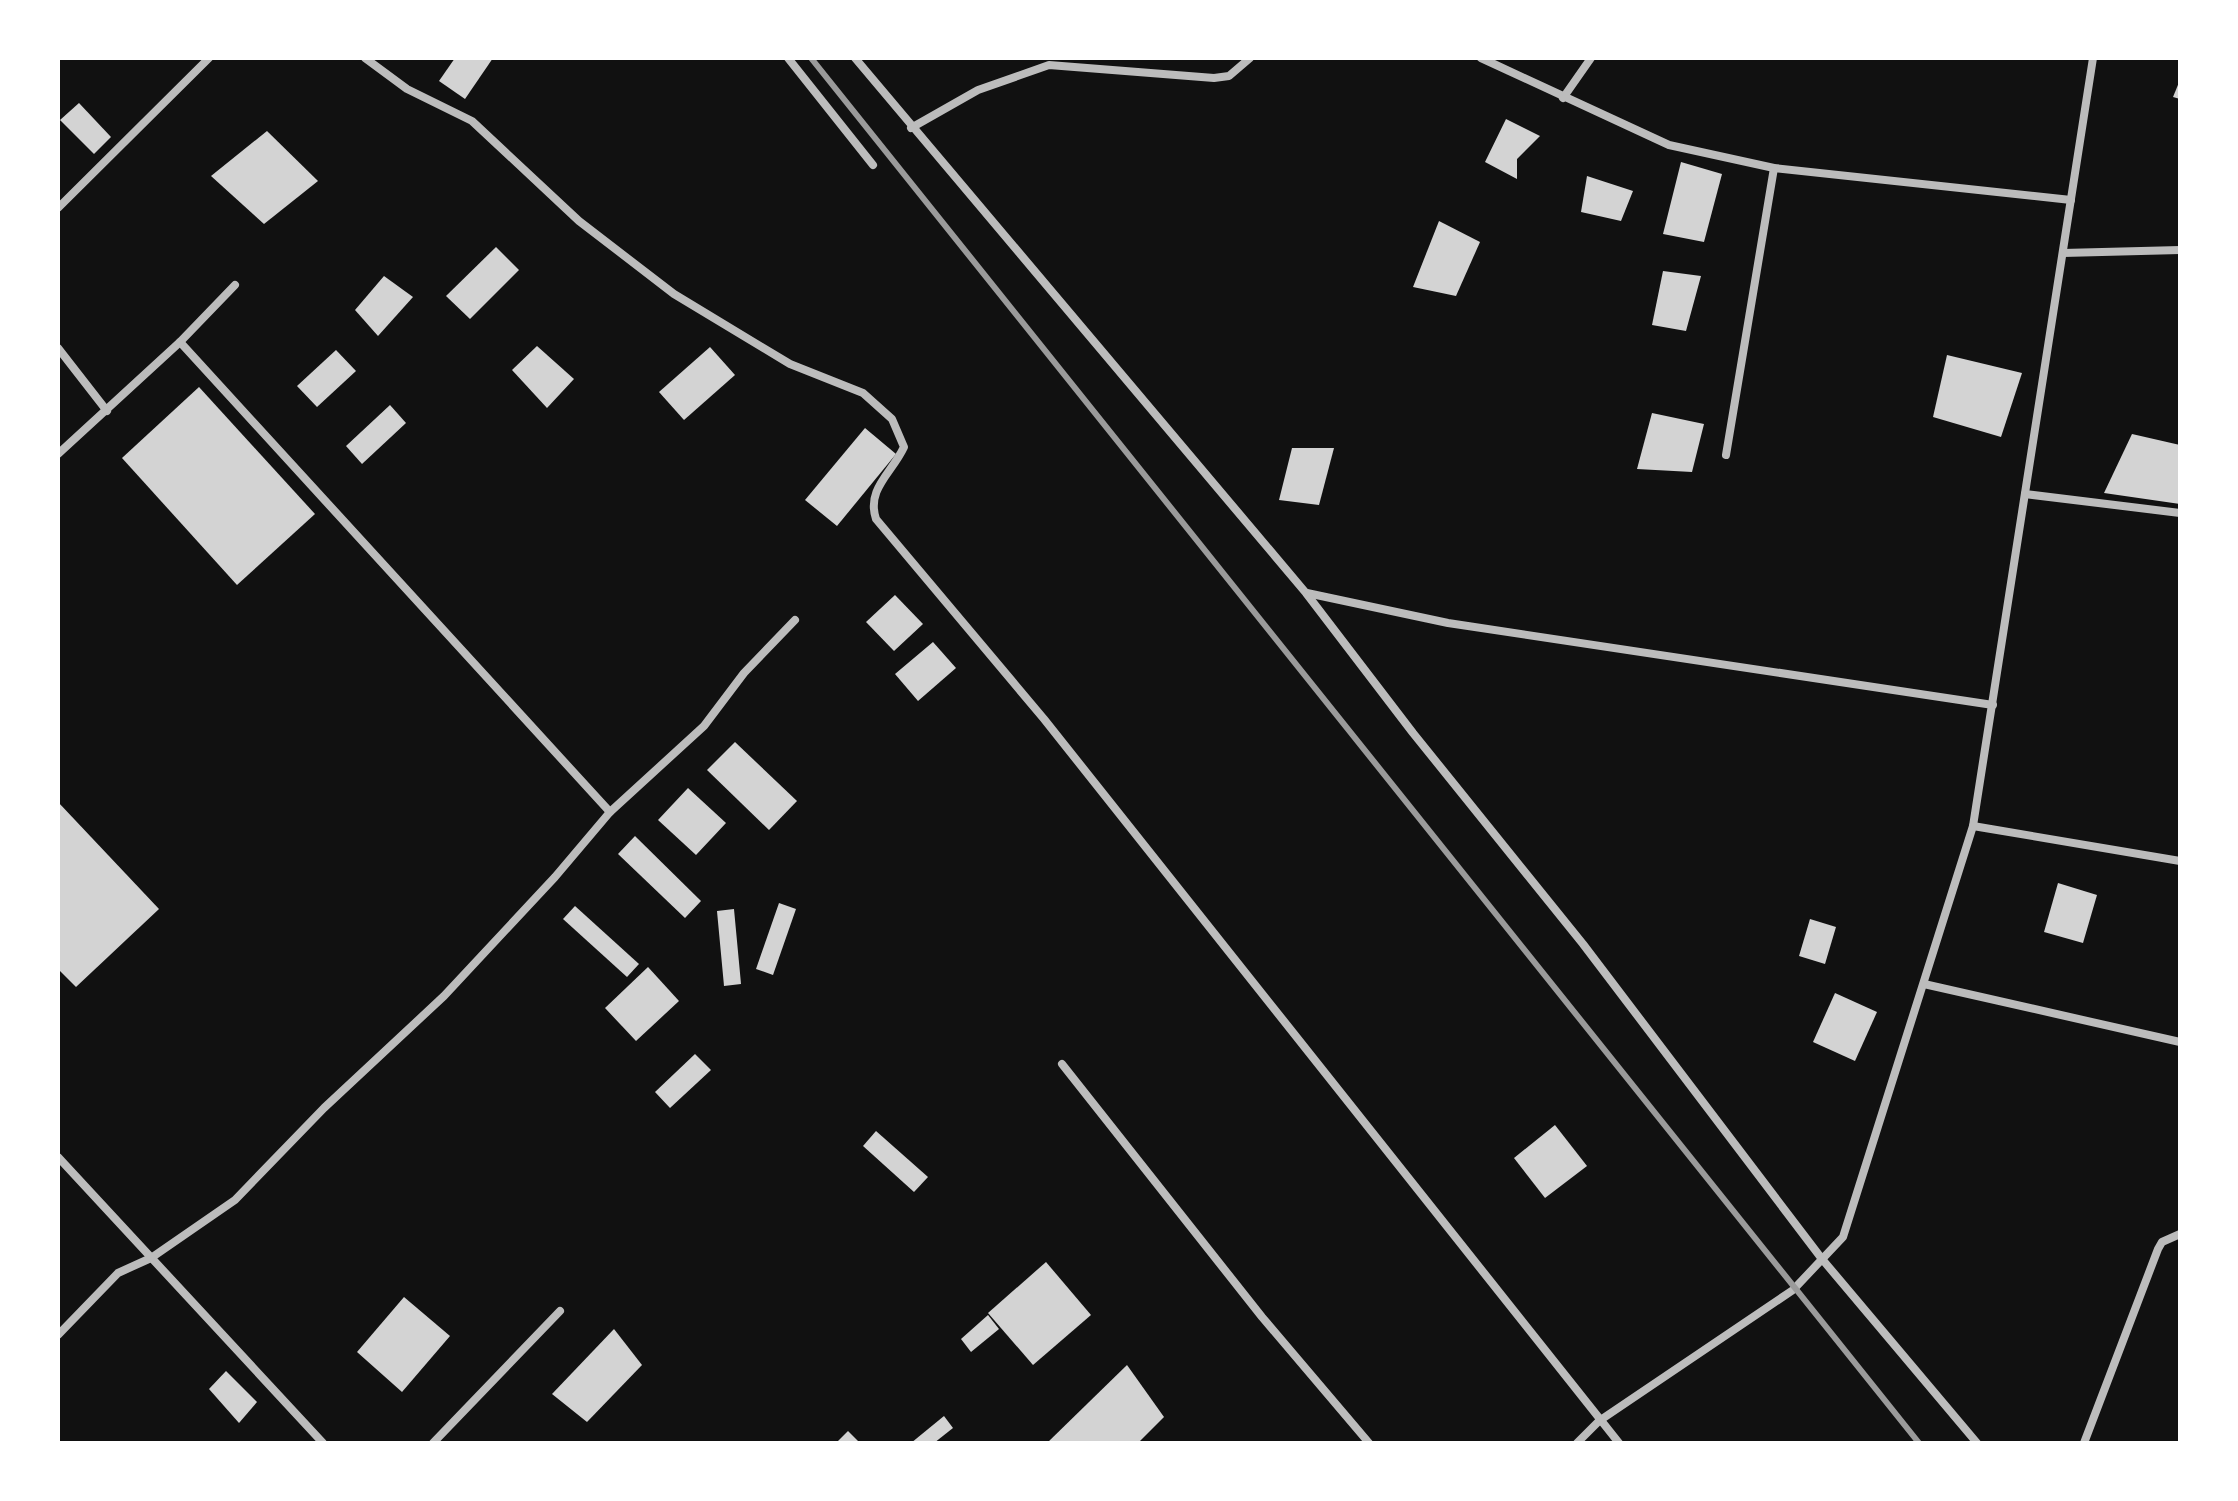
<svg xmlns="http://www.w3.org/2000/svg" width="2238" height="1501" font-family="'Noto Sans',sans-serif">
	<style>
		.building { fill: #d3d3d3 }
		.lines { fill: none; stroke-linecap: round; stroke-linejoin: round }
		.minor { stroke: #bcbcbc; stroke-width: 8 }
		.rail { stroke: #9a9a9a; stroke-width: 6 }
	</style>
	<rect width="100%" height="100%" fill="#111"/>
	<g class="building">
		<polygon points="455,58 493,58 465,99 439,81"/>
		<polygon points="2180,80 2180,99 2173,97"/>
		<polygon points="79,103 111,137 94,154 60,120"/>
		<polygon points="1506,119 1540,136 1517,159 1517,179 1485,162"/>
		<polygon points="267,131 318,181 264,224 211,176"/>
		<polygon points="1681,162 1722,174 1704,242 1663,234"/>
		<polygon points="1587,176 1633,191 1621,221 1581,212"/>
		<polygon points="1439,221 1480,242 1456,296 1413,287"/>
		<polygon points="496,247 519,270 470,319 446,296"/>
		<polygon points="1663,271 1701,276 1686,331 1652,325"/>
		<polygon points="384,276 413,297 378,336 355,310"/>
		<polygon points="537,346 574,379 547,408 512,370"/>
		<polygon points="710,347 735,375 684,420 659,392"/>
		<polygon points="336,350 356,371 317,407 297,386"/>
		<polygon points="1947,355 2022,373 2001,437 1933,417"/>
		<polygon points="199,387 315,514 237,585 122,458"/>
		<polygon points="390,405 406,423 362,464 346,446"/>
		<polygon points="1652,413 1704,424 1692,472 1637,469"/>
		<polygon points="865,428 896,454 837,526 805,500"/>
		<polygon points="2132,434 2180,445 2180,504 2104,493"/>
		<polygon points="1292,448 1334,448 1319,505 1279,500"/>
		<polygon points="895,595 923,624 894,651 866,622"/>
		<polygon points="933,642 956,668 918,701 895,674"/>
		<polygon points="735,742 797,801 769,830 707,770"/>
		<polygon points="688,788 726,823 696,855 658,820"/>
		<polygon points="58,802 159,909 76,987 58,969"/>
		<polygon points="635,836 701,901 685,918 618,854"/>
		<polygon points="2058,883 2097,895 2083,943 2044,932"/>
		<polygon points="779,903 796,909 773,975 756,969"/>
		<polygon points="575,906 639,964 627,977 563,919"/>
		<polygon points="734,909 741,984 724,986 717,911"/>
		<polygon points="1810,919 1836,927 1825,964 1799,956"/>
		<polygon points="648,967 679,1001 636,1041 605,1008"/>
		<polygon points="1835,993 1877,1012 1855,1061 1813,1042"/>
		<polygon points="695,1054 711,1070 670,1108 655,1092"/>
		<polygon points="1555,1125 1587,1166 1545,1198 1514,1158"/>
		<polygon points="876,1131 928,1177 914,1192 863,1146"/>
		<polygon points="1046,1262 1091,1315 1033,1365 988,1313"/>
		<polygon points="404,1297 450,1336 402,1392 357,1352"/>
		<polygon points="988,1315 999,1329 971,1352 961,1339"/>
		<polygon points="614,1329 642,1365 587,1422 552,1394"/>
		<polygon points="1127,1365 1164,1417 1138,1443 1047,1443"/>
		<polygon points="226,1371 257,1402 239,1423 209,1389"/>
		<polygon points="944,1416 953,1428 934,1443 911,1443"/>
		<polygon points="848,1431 860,1443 836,1443"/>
	</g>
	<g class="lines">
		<g class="minor">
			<path d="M365,58l42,31 65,32 107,100 95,73 116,70 73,29 29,26 12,28c-12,26 -38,42 -28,72l168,200 575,724"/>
			<polyline points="788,58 873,165"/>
			<polyline points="855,58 1306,593 1413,733 1583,944 1822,1259 1977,1443"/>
			<polyline points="1481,58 1669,145 1774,168 2071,200"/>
			<polyline points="1563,98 1591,58"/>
			<polyline points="911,128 978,90 1049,65 1214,78 1229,76 1250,58"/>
			<polyline points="58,208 209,58"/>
			<polyline points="2063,253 2180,250"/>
			<polyline points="180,342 610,812"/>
			<polyline points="58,348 107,411"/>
			<polyline points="58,454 180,342 235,285"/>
			<polyline points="1726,455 1774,168"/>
			<polyline points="2025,494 2180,513"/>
			<polyline points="1307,593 1448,623 1993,705"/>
			<polyline points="1973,826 2180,861"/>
			<polyline points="1924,984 2180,1042"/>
			<polyline points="1062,1064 1262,1317 1369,1443"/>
			<polyline points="58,1157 323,1443"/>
			<polyline points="58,1335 118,1273 151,1258 235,1200 324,1108 444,996 555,877 610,812 704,726 744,673 795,620"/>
			<polyline points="433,1443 560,1311"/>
			<polyline points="1577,1443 1599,1421 1793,1290 1843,1237 1973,826 2093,58"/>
			<polyline points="2084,1443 2158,1249 2162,1242 2180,1234"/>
		</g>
		<polyline class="rail" points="811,58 1919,1443"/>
	</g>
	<rect width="2238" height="1501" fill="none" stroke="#ffffff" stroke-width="120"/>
</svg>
